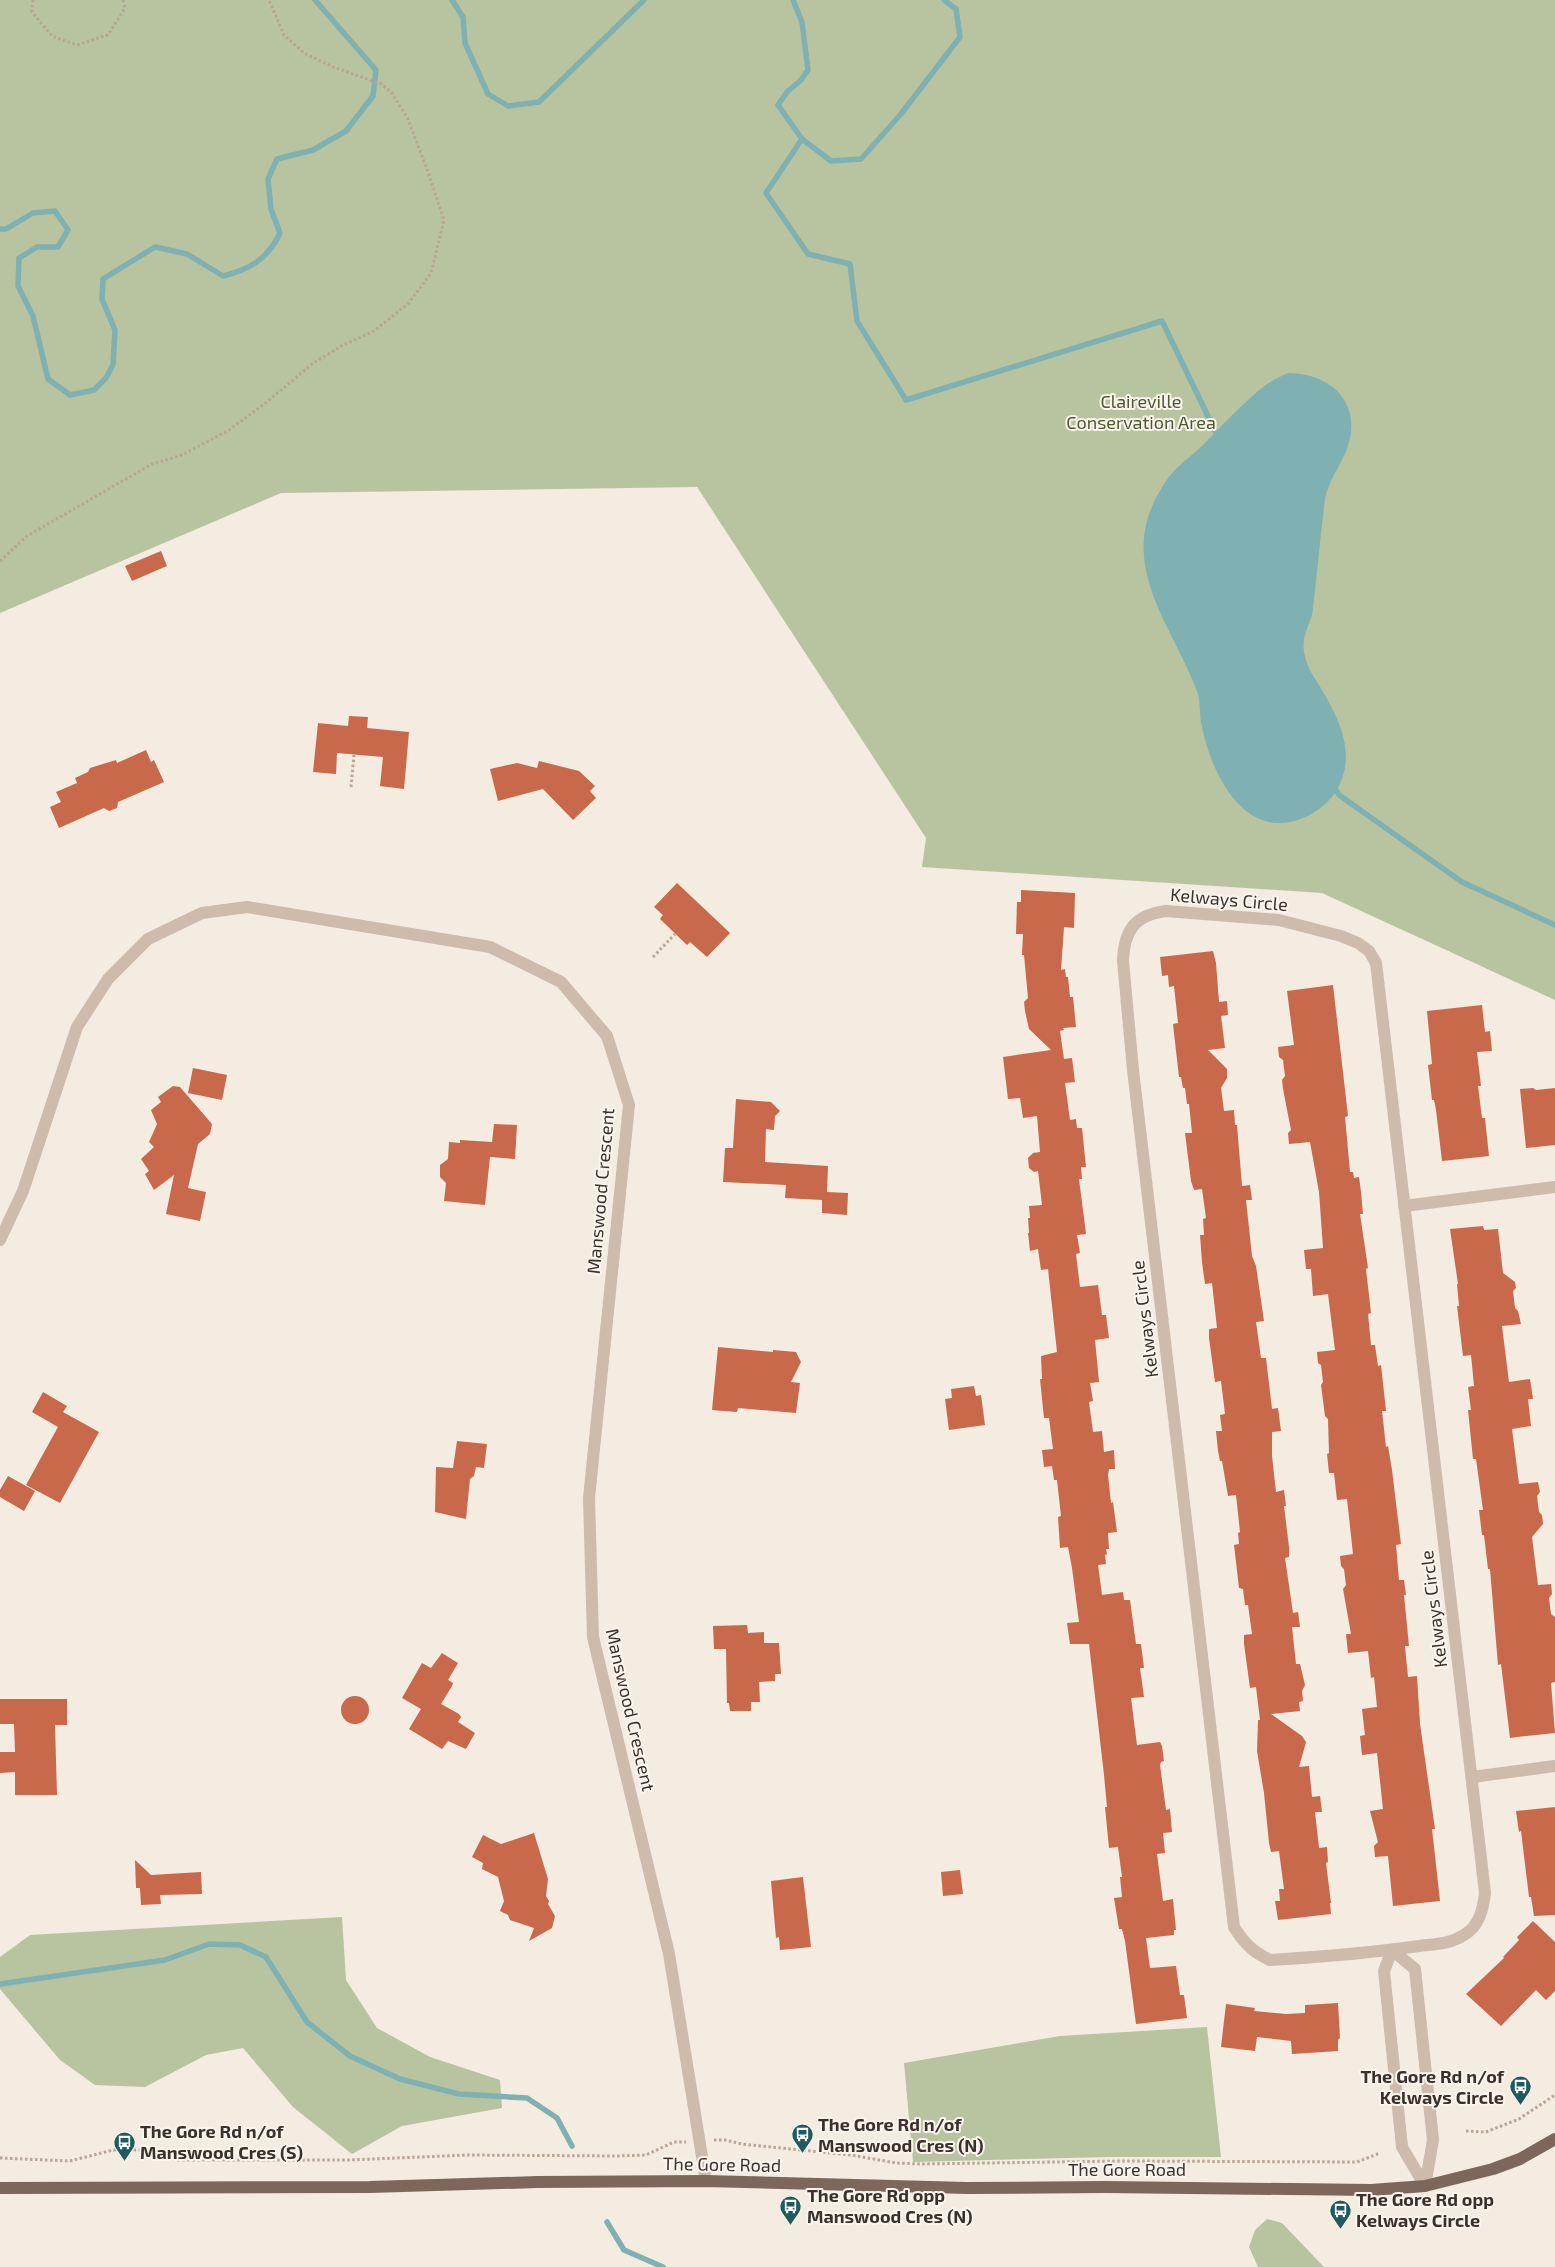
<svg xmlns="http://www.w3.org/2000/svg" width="1555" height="2267" font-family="'Exo 2',sans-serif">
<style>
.green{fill:#b8c4a0}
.water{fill:#7fb0b2}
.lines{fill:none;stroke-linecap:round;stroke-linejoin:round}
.stream{stroke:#7fb0b2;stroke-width:5.5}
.building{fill:#c8694b}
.path{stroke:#b9a596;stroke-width:3;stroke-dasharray:2.5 2.5;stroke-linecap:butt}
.minor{stroke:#cdbbac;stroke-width:12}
.major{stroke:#7d675c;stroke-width:12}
.labels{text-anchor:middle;stroke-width:4;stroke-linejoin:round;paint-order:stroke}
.park-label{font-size:18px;fill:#4a5a2e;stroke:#fbf5ee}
.street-label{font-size:18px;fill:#3b302b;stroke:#fbf5ee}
.poi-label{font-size:18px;font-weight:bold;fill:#3b302b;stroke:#fbf5ee;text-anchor:start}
</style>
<rect width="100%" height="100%" fill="#f4ebe1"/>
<g class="green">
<path d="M0,0H1555V1000L1322,893L922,867L926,838L697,487L281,493L0,613Z"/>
<path d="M342,1917L346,1980L377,2028L430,2057L500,2080L502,2108L402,2126L352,2154L293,2107L243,2048L206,2055L145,2087L95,2085L60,2060L0,1989V1957L30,1935Z"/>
<path d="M1207,2027L1221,2157H1109L913,2162L904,2063L1060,2036Z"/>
<path d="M1267,2219L1282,2223L1324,2267H1258L1249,2247L1255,2230Z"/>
</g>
<path class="water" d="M1288,373C1330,373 1362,402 1348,446C1342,464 1328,481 1325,499C1320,538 1317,577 1312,616C1307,628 1302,639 1304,652C1306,665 1312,674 1319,685C1338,717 1357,751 1338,788C1328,806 1309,818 1290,822C1238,832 1210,767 1202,727C1199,716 1201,702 1197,691C1169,618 1112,560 1166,481C1175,467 1192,456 1204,444C1223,425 1242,404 1263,387C1270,381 1280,377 1288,373Z"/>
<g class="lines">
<g class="stream">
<path d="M452,0L463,17L465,43L488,94L508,106L539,102L644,0"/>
<path d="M793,0L802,22L808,70L801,80L787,92L778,105L802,139L831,161L861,159L901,114L960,37L956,9L944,0"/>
<path d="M802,139L766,193L808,254L850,264L857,321L906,400L1162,321L1219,439"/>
<path d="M0,229H6L33,213L55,211L68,230L58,247H37L19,258L18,286L33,316L48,379L70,395L94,390L106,378L113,365L115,330L102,299L103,279L155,247L187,254L223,276C250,269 268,259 280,233L271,209L268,179L277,159L313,150L346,131L373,96L376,70L315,0"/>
<path d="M1332,784L1339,795L1462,882L1555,925"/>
<path d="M0,1984L165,1960L209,1944L240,1945L266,1957L307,2022L350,2056L400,2079L459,2094L527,2098L557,2118L572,2146"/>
<path d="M607,2222L624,2250L663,2267"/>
</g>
</g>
<g class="building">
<path d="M161,551L167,566L132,581L125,566Z"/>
<path d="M349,716L368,717L367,728L409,732L404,789L380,786L383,757L337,753L336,774L313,772L318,723L348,726Z"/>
<path d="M146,750L151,762L154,760L164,782L118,802L117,808L109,811L104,808L59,828L50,807L61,802L56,792L77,783L75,778L88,772L90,768L116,760L117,763Z"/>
<path d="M539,761L579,771L595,786L590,791L596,798L573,820L543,789L498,801L490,769L517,763L537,768Z"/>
<path d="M677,883L730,933L707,957L690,942L687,945L660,919L663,915L654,907Z"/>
<path d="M1021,890L1075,893L1074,928L1064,927L1061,970L1065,969L1066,977H1068L1070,997H1073L1076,1027L1063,1028L1064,1030L1060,1031L1064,1059L1072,1058L1075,1082L1065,1083L1070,1120L1076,1119L1077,1128H1082L1086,1167H1081L1082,1179H1079L1086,1234L1077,1235L1080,1253L1076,1254L1080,1287L1098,1285L1102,1315H1106L1109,1338L1095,1340L1099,1382L1090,1383L1093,1401L1089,1402L1093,1432L1102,1431L1104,1452L1114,1450L1115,1469H1109L1108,1475L1111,1503L1113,1502L1117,1532L1108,1533L1109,1549H1106L1107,1554L1105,1555L1106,1564L1098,1565L1102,1595L1123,1592L1124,1600H1130L1136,1644H1141L1144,1668H1140L1144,1697L1131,1698L1137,1745L1160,1742L1162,1746L1164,1761L1161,1762L1160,1765L1166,1810L1170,1809L1172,1832L1163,1833L1165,1853L1157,1854L1163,1901L1173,1899L1176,1930H1174V1935L1146,1938L1150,1968L1176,1966L1180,1995H1184L1187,2018L1136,2024L1125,1941L1122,1929H1119L1114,1898L1122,1897L1120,1877H1122L1118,1847L1109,1848L1105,1807H1107L1104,1775L1089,1644H1070L1067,1623L1079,1622L1072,1568L1068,1547L1060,1548L1058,1517L1061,1516L1057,1480H1054L1052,1466L1044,1467L1042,1450L1053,1449L1049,1418H1044L1040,1379H1042L1041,1356L1057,1352L1048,1269L1041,1270L1038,1249L1030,1251L1028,1233H1029L1028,1218H1030L1029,1206L1042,1205L1038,1171L1034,1172L1029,1168L1028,1158L1033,1153L1040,1152L1037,1116L1023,1118L1020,1098L1008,1099L1003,1057L1051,1050L1029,1029L1025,1011L1024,1002L1028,998L1024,955H1022L1023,934H1016L1017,902H1021Z"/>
<path d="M1213,951L1216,963L1219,1002L1227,1001L1228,1015L1221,1016L1225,1048L1208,1050L1227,1069V1078L1221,1088L1224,1111L1234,1110L1235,1125H1237L1242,1186L1250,1185L1252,1200H1246L1252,1256L1256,1266L1264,1321L1256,1322L1261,1358H1266L1272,1409L1278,1408L1281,1431L1272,1432V1456L1276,1492L1284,1490L1286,1506H1284L1289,1547V1557L1285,1558L1293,1613L1298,1612L1300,1627H1292L1296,1664H1300L1305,1685L1302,1691L1303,1701L1299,1702L1300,1711L1271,1714L1302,1736L1306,1742L1299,1767L1309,1766L1312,1797L1320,1796L1322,1812H1315L1319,1848L1327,1847L1328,1862L1326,1863L1331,1903H1330L1331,1914L1278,1920L1275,1901H1280L1279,1889H1284L1279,1851L1271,1852L1269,1843L1264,1793L1257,1751L1258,1720H1260L1256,1687L1250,1688L1244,1644V1635L1252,1634L1248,1605H1245L1243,1589L1239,1588L1234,1545L1239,1544L1238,1533L1240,1532L1236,1495L1228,1496L1222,1461H1220L1218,1451L1216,1431H1222L1220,1415L1225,1414L1221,1381L1215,1382L1209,1338V1329L1217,1328L1212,1283L1205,1284L1202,1262L1200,1235H1204L1203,1219L1206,1218L1202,1189L1194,1190L1191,1181L1185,1133H1192L1189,1104H1187L1185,1088H1183L1181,1077H1179L1174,1033L1173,1024L1178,1023L1174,986L1169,987L1168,975L1162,976L1160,957Z"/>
<path d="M1333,985L1348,1116L1345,1117L1350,1172H1353L1354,1178L1359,1177L1361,1192L1363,1214H1360L1368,1268L1366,1269L1371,1313L1368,1314L1371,1345H1375L1378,1366L1381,1365L1386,1411H1382L1386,1447L1388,1446L1392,1470L1401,1544L1396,1545L1399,1580H1404L1406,1595H1404L1409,1646H1405L1408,1677L1417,1676L1420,1724L1435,1829H1432L1440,1901L1393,1906L1388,1856L1375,1857L1374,1846L1378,1842L1370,1811L1383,1809L1377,1753L1362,1755L1360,1736L1365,1735L1362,1709L1377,1707L1374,1677L1371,1678L1368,1651L1348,1653L1346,1634H1351L1343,1589L1346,1585L1344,1569L1341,1566L1340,1556L1353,1554L1347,1499L1337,1500L1334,1473H1329L1327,1454L1329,1453L1328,1419L1325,1416L1321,1385L1323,1382L1321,1365L1318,1363L1317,1352L1335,1350L1328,1294L1313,1296L1311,1269H1306L1304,1250L1323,1248L1319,1192L1310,1142L1289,1144L1288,1133L1291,1130L1283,1089L1282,1080L1285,1076L1283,1060L1279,1057L1278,1047L1294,1045L1287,991Z"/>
<path d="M1482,1005L1485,1032L1490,1031L1492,1051L1477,1052L1481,1086H1478L1482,1118H1485L1489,1156L1442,1161L1436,1110L1434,1100H1432L1428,1065L1432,1064L1427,1011Z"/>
<path d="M193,1068L227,1075L222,1100L188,1093Z"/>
<path d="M173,1086L180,1087L212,1124L210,1134L198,1144L188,1188L206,1192L200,1221L166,1214L174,1175L154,1190L145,1174L149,1171L141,1159L154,1147L149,1142L157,1124L151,1110L161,1102L158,1097Z"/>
<path d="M1533,1088L1536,1090L1555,1088V1145L1526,1148L1520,1089Z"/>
<path d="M736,1099L771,1102L780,1111L775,1116L774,1130L766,1129L765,1162L828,1166L827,1192L848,1193L847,1215L822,1213V1200L785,1198L786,1185L723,1182L725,1148H733Z"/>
<path d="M494,1124L517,1125L515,1159L490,1157L485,1205L444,1201L446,1183L440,1177V1165L448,1159L449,1142L460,1143V1140L492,1142Z"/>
<path d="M1483,1226L1484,1230L1498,1229L1503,1273L1515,1282L1516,1288L1513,1291L1515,1308L1518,1311L1521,1324L1502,1326L1509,1382L1530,1379L1533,1399H1528L1531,1426L1512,1429L1519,1484L1538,1482L1540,1492L1537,1496L1539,1512L1542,1515L1543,1524L1532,1537L1538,1585L1551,1584L1552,1594L1549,1598L1551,1614L1555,1617V1682L1551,1683L1555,1733L1517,1737L1510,1738L1501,1664L1498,1665L1490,1569H1488L1484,1535H1482L1479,1510H1483L1476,1459H1473L1468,1410H1471L1468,1387L1474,1386L1471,1355L1463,1356L1457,1306H1459L1457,1284H1458L1450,1229Z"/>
<path d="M718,1347L773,1352V1350L796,1352L801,1362L791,1382L800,1383L796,1413L738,1408L737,1412L712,1410Z"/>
<path d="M974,1386L976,1396L981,1395L985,1425L949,1430L945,1399L952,1398L951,1389Z"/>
<path d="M43,1392L67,1406L63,1412L99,1432L60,1503L26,1485L58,1427L32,1412Z"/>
<path d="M457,1441L487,1444L484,1468L476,1467L474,1476L470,1479L466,1519L435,1512L436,1467L453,1468Z"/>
<path d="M8,1476L35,1491L24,1511L0,1497V1490Z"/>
<path d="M747,1625L748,1633L764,1632V1643H779L781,1674H775V1681L759,1682L760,1702H751V1711H730L729,1703H727L726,1649H714L713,1626Z"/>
<path d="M442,1653L458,1663L448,1680L453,1683L452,1686L441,1704L459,1714L461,1717L458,1722L475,1733L466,1749L448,1741L442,1749L409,1729L421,1709L402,1698L422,1663L431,1668Z"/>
<circle cx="355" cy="1710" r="14"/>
<path d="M0,1699H67V1725H55L57,1795H15V1772L0,1773V1752H15L14,1724H0Z"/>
<path d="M1555,1807V1915L1534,1916L1531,1897H1529L1521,1831L1519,1832L1516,1811Z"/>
<path d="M534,1833L548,1879L546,1896L549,1901L548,1904L555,1916L552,1928L529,1941L534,1928L510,1920L508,1915L500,1911L504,1901L498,1877L482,1869L483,1863L472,1857L483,1835L501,1844Z"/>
<path d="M135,1860L151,1875L201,1872L202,1894L160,1895L161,1904L141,1905L140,1888H136Z"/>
<path d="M960,1870L963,1894L943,1896L941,1872Z"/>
<path d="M803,1877L811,1947L780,1950L779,1937L776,1938L771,1881Z"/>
<path d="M1533,1921L1555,1942V1991L1546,2000L1536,1990L1501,2026L1466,1994L1504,1958L1503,1957L1519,1940L1517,1937Z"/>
<path d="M1338,2003L1340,2038L1338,2040V2051L1292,2054L1291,2041L1257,2037L1255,2051L1221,2047L1226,2004L1255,2008L1254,2011L1286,2014L1305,2013V2005Z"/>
</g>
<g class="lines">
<g class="path">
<path d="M33,0L32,12L52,36L77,45L108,35L125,8L123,0"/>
<path d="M0,561L27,536L152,464L182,455L229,430L267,402L312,364L343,345L374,331L409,303L431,273L444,220L427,169L407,117L391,92L381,84L333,67L304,53L284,35L269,0"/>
<path d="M351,787L354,755"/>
<path d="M653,957L675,934"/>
<path d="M1466,2131L1486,2132L1519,2119L1555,2095"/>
<path d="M714,2140H725L742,2144L851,2155L896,2163L921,2164L1122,2161L1357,2162L1380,2153"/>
<path d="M0,2158L70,2161L113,2150H139L176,2160H349L468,2155L617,2156L646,2155L674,2142H686"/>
</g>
<g class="minor">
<path d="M1166,911L1279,920L1341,936L1358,943L1369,951L1376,963L1485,1893C1483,1910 1479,1926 1464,1935C1450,1944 1435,1944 1419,1946C1370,1953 1320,1957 1270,1960C1253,1952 1244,1943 1234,1927L1133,1070L1123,961C1124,930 1135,915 1166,911Z"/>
<path d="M1404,1206L1555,1187"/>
<path d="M0,1240L23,1191L77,1027L108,979L148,939L202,913L247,907L490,947L561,982L607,1036L629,1105L589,1498L593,1637L669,1954L706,2181"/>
<path d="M1472,1777L1555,1766"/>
<path d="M1392,1950L1415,1969L1433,2140L1425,2186L1402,2147L1384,1971Z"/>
</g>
<path class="major" d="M0,2188L370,2187L538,2182L706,2181L967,2188L1105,2187L1371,2190L1425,2186L1493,2169L1520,2159L1555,2139"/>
</g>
<defs>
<symbol id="bus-pin" viewBox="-11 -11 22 30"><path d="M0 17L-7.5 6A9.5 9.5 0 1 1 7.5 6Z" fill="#1f5a5e" stroke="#fbf5ee"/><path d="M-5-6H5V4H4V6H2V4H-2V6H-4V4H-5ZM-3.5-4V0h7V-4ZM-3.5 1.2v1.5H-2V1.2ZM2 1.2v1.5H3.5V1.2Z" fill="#fff"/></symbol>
</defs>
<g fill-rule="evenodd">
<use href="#bus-pin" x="1508" y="2074" width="25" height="34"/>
<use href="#bus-pin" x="790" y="2122" width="25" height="34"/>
<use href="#bus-pin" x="112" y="2130" width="25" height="34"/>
<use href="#bus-pin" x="778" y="2194" width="25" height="34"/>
<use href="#bus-pin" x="1328" y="2198" width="25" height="34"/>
</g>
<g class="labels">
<g class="park-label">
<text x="1141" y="408">Claireville<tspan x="1141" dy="21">Conservation Area</tspan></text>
</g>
<g class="street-label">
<text transform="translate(1229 900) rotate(5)" y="6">Kelways Circle</text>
<text transform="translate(601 1191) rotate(-85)" y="6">Manswood Crescent</text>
<text transform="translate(1145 1319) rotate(-97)" y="6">Kelways Circle</text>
<text transform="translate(1434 1609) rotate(-97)" y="6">Kelways Circle</text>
<text transform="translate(630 1710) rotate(77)" y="6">Manswood Crescent</text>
<text transform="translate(722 2165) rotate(1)" y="6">The Gore Road</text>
<text x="1127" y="2176">The Gore Road</text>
</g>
<g class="poi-label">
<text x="1504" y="2083" text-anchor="end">The Gore Rd n/of<tspan x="1504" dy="21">Kelways Circle</tspan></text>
<text x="818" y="2131">The Gore Rd n/of<tspan x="818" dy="21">Manswood Cres (N)</tspan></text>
<text x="140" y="2138">The Gore Rd n/of<tspan x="140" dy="21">Manswood Cres (S)</tspan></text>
<text x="807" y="2202">The Gore Rd opp<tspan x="807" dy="21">Manswood Cres (N)</tspan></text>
<text x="1356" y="2206">The Gore Rd opp<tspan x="1356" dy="21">Kelways Circle</tspan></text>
</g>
</g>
</svg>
